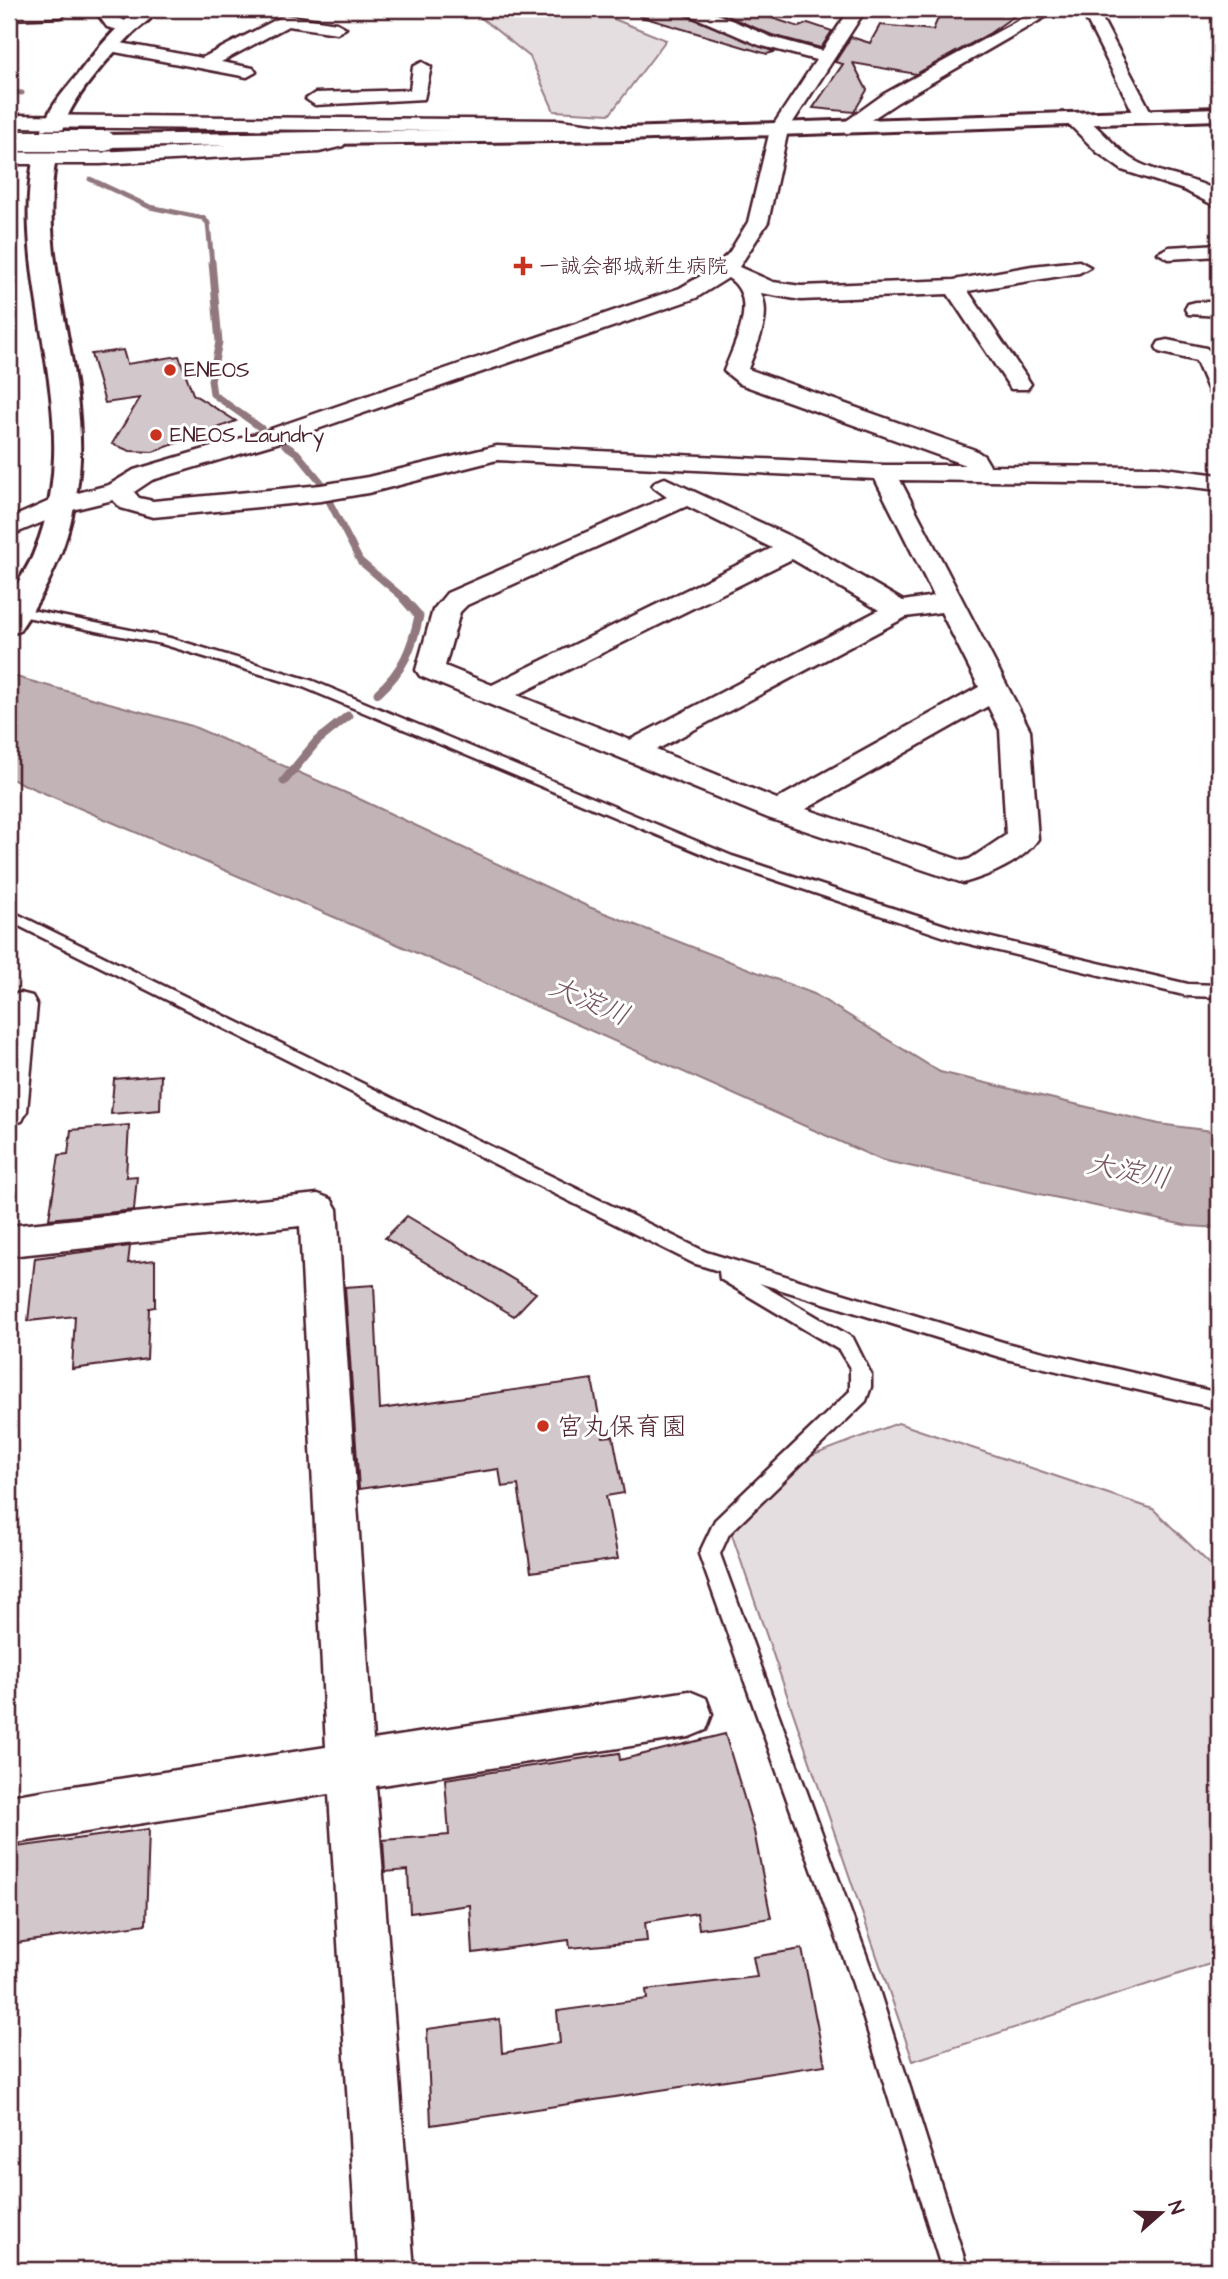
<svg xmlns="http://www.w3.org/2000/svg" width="1228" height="2279" font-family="'Architects Daughter','Klee One',sans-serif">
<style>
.green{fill:#e5dee0;stroke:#987e86;stroke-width:2}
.water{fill:#c1b3b6;stroke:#91787e;stroke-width:2}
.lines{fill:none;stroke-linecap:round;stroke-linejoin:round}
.stream-far2{stroke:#91787e;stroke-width:5}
.stream-far1{stroke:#91787e;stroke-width:7}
.stream{stroke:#91787e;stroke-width:9}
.building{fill:#d2c7cb;stroke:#4a1f2b;stroke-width:2}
.service-casing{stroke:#4a1f2b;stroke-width:5}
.minor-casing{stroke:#4a1f2b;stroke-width:5}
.tertiary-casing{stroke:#4a1f2b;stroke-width:6}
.service{fill:#fff;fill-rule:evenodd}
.minor{fill:#fff;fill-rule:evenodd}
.tertiary{fill:#fff;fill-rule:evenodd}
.tertiary-bridge-casing{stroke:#4a1f2b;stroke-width:23;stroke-linecap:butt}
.tertiary-bridge{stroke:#fff;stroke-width:20}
.poi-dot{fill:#c8321e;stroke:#fff;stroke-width:2.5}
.labels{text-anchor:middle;stroke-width:6;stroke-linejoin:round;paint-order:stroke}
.far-poi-label{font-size:21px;fill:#4a1f2b;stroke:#fff;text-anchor:start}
.poi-label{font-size:26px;fill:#4a1f2b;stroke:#fff;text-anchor:start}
.water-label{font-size:28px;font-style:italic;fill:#74535c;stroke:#fff}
</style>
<rect width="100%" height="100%" fill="#fff"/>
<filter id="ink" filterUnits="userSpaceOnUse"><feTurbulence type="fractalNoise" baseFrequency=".0143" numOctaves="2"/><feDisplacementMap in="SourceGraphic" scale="14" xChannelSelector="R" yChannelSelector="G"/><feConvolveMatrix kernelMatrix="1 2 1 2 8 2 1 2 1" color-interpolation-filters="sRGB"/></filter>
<g filter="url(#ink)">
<g class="green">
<path d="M470,9H599V13L666,40L610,114L554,111L530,57Z"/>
<path d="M898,1423L1153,1509L1219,1573V1961L913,2061L731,1532L808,1457Z"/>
</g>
<path class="water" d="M9,675L192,726L353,796L589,907L814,994L940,1072L1159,1124L1219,1132V1228L1189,1226L881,1160L383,938L9,778Z"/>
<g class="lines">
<g class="stream-far2">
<path d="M9,92L22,93"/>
<path d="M90,179L150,207L203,218L208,223L212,264"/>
</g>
<g class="stream-far1">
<path d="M212,262L219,342L211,380L213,394L261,428"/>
<path d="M285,445L297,453L321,482"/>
<path d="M329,501L360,561L406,600"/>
</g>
<g class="stream">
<path d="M378,693C403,671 412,648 419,616L404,599"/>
<path d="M284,781L317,741L348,716"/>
</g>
</g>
<g class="building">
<path d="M640,9H680L684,15L774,52L767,54L639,16Z"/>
<path d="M711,9H762L763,15L799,27L808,23L832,31L821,48L772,35Z"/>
<path d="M942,9H1024L990,33L916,74L853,63L867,90L854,112L813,108L843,64L835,62L851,37L870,43L880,25L933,30Z"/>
<path d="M123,350L127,364L179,356L193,394L236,421L153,452L130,451L112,444L140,398L105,403L91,354Z"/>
<path d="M161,1075L160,1110L111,1114L114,1079Z"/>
<path d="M129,1125L126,1177L137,1176L134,1210L49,1219L59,1155L68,1154L71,1130Z"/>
<path d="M407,1216L536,1293L514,1316L385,1238Z"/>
<path d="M130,1246L128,1263L155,1260V1307L149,1308L147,1359L72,1369L75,1316L28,1321L35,1258Z"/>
<path d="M374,1285L380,1409L592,1379L603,1437L613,1436L624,1493L606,1496L618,1559L531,1572L518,1485L502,1487L499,1469L359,1489L345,1287Z"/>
<path d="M725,1734L754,1831L771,1918L699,1929L697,1913L645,1922L647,1941L570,1948L569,1940L473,1953L470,1905L410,1913L408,1870L385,1872L383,1840L449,1835L445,1779L619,1753L620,1760Z"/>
<path d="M149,1829L146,1924L9,1944V1848Z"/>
<path d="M802,1949L825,2065L431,2125L427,2029L500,2019L502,2053L560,2043L557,2011L647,1999L646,1990L757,1977L753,1957Z"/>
</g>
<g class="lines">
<defs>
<g id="service">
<path d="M16,607L170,638L313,681L732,856L966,932L1188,984L1219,985V997L1188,996L957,941L722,862L303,687L162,644L11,614V608Z"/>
<path d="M9,910L706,1252L1006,1343L1219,1393V1409L1006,1359L759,1283L853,1338L871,1374V1387L866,1401L729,1534L720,1554L877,1984L968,2270H942L853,1984L699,1554L715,1520L850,1391V1368L839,1350L720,1279L719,1271L693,1263L9,921Z"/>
</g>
<g id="minor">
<path d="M9,9H72L61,17L9,19Z"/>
<path d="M103,9H119L116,16L136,27L127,32L107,27L99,16Z"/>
<path d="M683,9H705L771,37L822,51L850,9H866L788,130L768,222L739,267L773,282L801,286L954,280L1032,266L1079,261L1090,267L1079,273L968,291L1031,384L1027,389H1011L948,294L801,300L761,293C772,318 757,344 748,369L975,450L984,456L990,466L1157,467L1219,475V490L1157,483L900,480L1030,730L1038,839C1023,862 988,876 963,883L768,818L420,676L416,670L433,610L447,593L667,497L652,486L656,481L665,478L802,542L903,601L934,596L875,479L497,460L368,493L321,501L153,517L121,508L113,500L72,510L9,536V519L54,499L109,485L134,470L262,432L680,288L711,270L729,253L748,222L770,130L816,60L759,45L685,13ZM728,278C760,298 734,345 724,371L740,384L965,465H884L497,446L368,477L321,485L153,501L139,498L134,492L152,480L280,442L696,298ZM687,506L772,548L492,685L445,666L460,612L467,605ZM792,559L879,610L630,740L517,695ZM941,612L979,687L777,799L656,750L906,617ZM988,706L1000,730L1006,835L970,859L963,861L806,809Z"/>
<path d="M1039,9H1059L898,102L854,131L847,133L838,127L884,94Z"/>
<path d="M1081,9H1097L1153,116L1151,120H1137L1135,116Z"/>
<path d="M285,15L337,23L346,28L337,33L288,26L221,62L253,68L256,72L247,77L110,51L101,46L110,41L202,58Z"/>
<path d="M422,62L431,67L424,99L315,105L306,99L315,93L410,90L413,67Z"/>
<path d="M1075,113C1092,117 1114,147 1130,158C1157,175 1190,176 1217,191L1219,208L1184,190L1122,170L1097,152L1068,123L1066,119L1068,115Z"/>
<path d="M9,115L560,120L624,128L634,134L624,140L560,132L9,127Z"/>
<path d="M336,136L346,142L343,146L319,152L100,164H9V152H100L319,140Z"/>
<path d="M1219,244V256L1169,259L1158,253L1169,247Z"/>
<path d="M1196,302H1219V316L1188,314L1185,309L1188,304Z"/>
<path d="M1167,340L1206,348L1217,357L1219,398L1211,396L1196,361L1159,352L1156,347L1159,342Z"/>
<path d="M20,993L32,996L37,1005L27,1111L22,1121L9,1124V996Z"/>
<path d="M318,1194L331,1199L337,1209L373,1740L689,1691L706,1698L712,1714L706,1730L689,1737L376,1786L414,2270H358L329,1794L9,1844V1796L326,1747L300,1226L9,1256V1226Z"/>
</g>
<g id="tertiary">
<path d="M139,9H159C152,19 140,26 132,34C111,55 74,95 65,123C26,239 84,343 80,459C77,523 56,578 19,631L9,634C9,625 6,611 9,602C14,585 29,568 35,550C47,521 53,489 54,457C58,349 0,220 47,117C55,101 67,88 78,74C96,51 115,27 139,9Z"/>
<path d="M1219,108V120L624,140L105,147L95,141L105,135L624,128Z"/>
</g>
</defs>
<use href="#service" class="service-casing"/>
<use href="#minor" class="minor-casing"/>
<use href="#tertiary" class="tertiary-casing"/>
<use href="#service" class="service"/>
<use href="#minor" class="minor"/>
<use href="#tertiary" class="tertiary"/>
<defs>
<path id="tertiary-bridge" d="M9,141H105"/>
</defs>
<use href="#tertiary-bridge" class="tertiary-bridge-casing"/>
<use href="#tertiary-bridge" class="tertiary-bridge"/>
</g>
</g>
<g class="poi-dot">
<path d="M519.5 255.5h7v7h7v7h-7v7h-7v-7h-7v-7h7z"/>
<circle cx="170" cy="370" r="7"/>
<circle cx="156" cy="435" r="7"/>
<circle cx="543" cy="1426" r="7"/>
</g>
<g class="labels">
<g class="far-poi-label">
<text x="539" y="273">一誠会都城新生病院</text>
<text x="184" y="377">ENEOS</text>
<text x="170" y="442">ENEOS Laundry</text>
</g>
<g class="poi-label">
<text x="557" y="1435">宮丸保育園</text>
</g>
<g class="water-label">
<text transform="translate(590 1000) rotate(23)" y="10">大淀川</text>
<text transform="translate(1129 1170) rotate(11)" y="10">大淀川</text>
</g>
</g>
<rect width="1228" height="2279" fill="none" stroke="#fff" stroke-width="35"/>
<rect x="18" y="18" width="1193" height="2244" fill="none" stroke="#4a1f2b" stroke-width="2.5" filter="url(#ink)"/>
<g transform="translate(1161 2213) rotate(70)" stroke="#ffffff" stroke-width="5" paint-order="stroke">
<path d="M0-5L12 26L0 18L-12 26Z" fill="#4a1f2b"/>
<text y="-10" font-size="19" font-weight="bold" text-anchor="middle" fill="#4a1f2b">N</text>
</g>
</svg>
